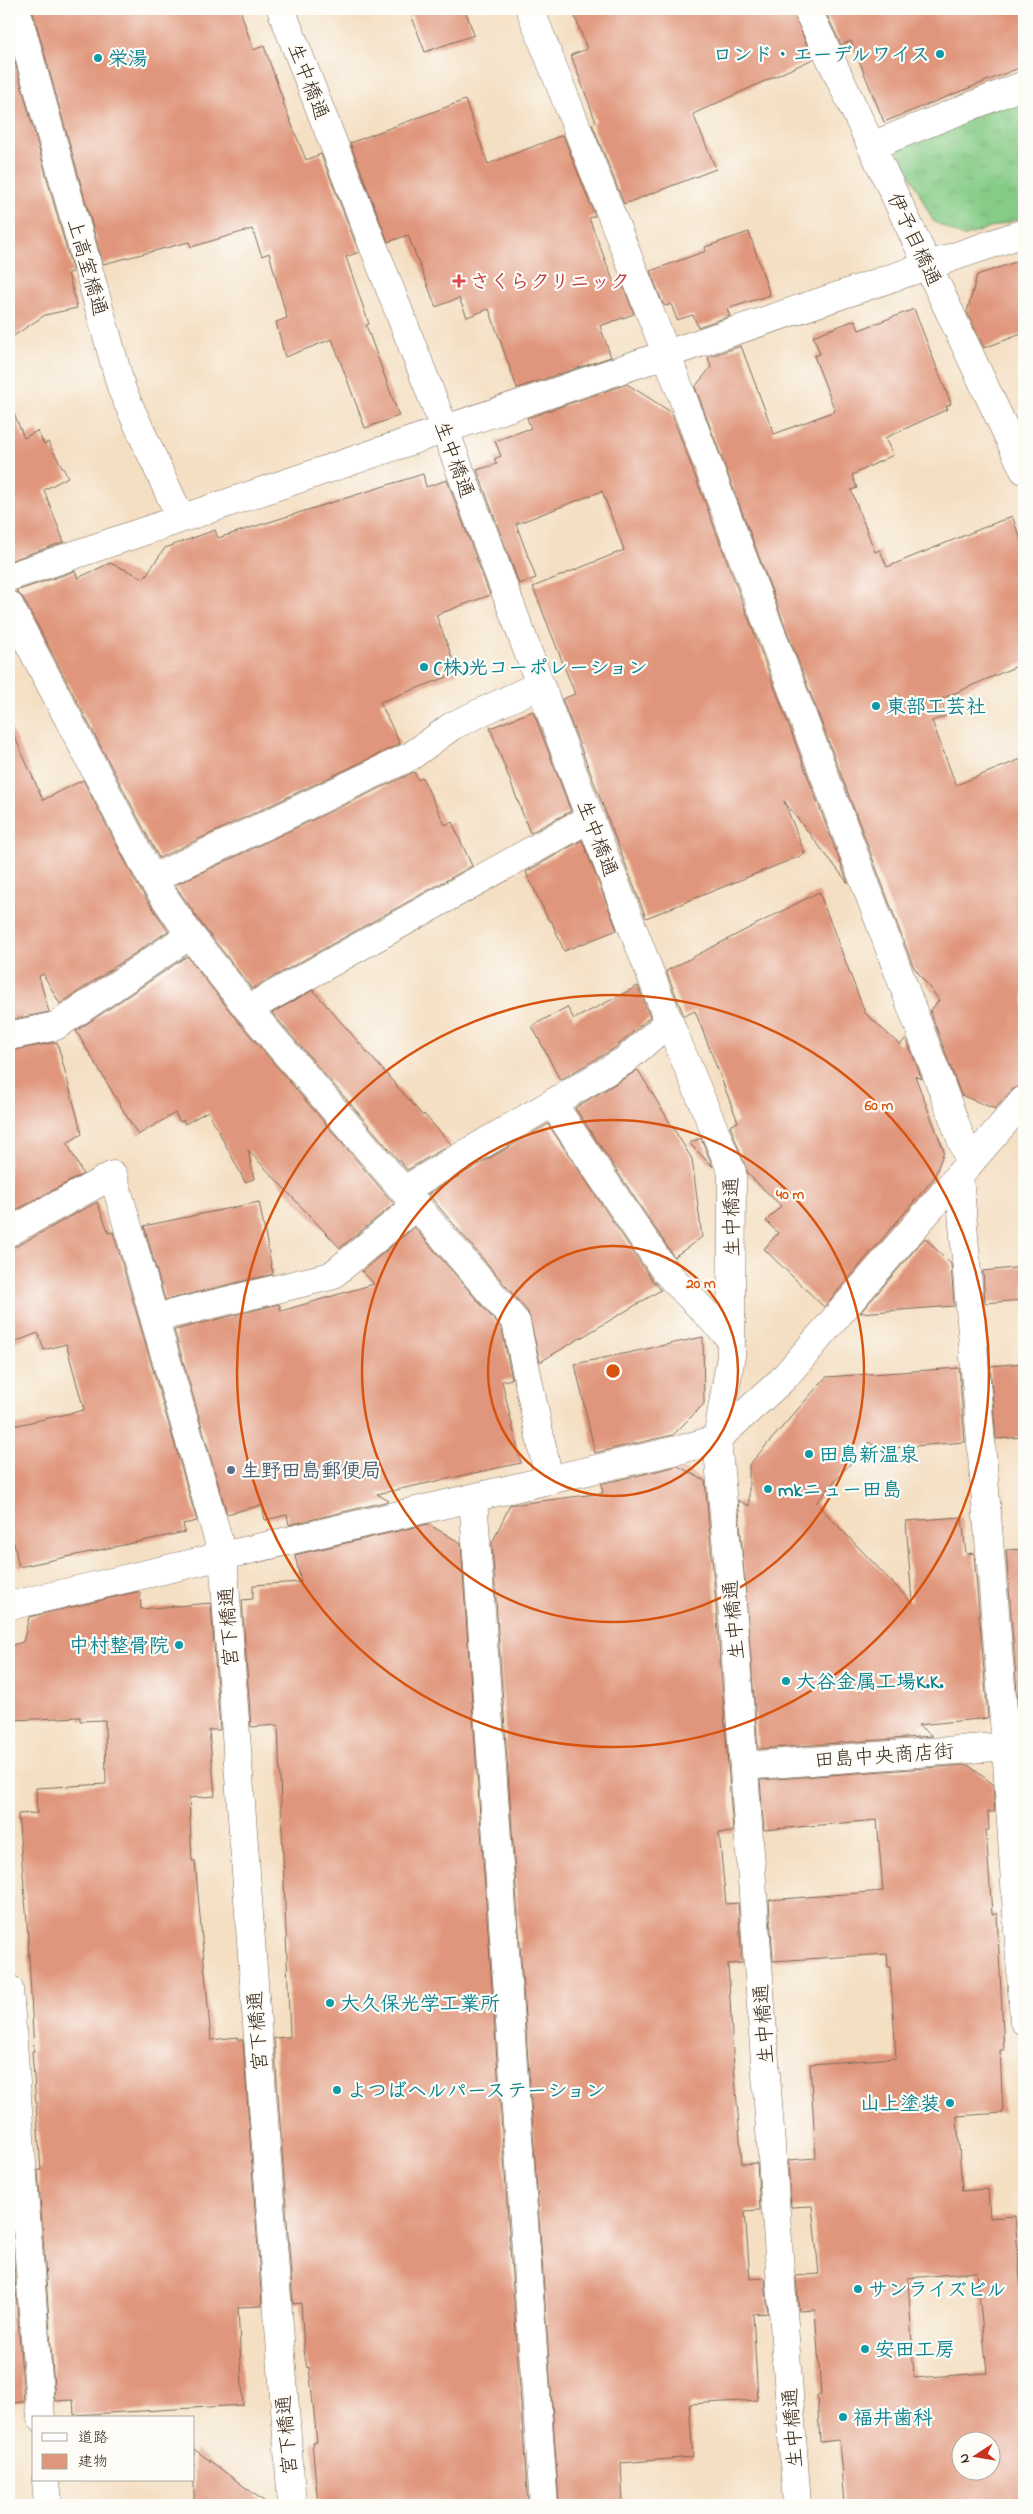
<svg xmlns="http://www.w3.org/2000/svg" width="1033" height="2514" font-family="'Indie Flower','Klee One',sans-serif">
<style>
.grass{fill:url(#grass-tufts);stroke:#607b52}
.building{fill:#e0967b;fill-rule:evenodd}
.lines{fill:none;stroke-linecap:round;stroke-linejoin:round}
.minor-casing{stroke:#7c6958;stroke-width:29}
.minor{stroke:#fff;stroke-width:28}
.ring{fill:none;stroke:#d7540e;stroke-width:2.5}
.culture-dot{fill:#0f9aa8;stroke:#fdfcf7;stroke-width:2}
.health-dot{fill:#e0444e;stroke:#fdfcf7;stroke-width:2}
.service-dot{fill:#5c6f8a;stroke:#fdfcf7;stroke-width:2}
.labels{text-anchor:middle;stroke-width:4.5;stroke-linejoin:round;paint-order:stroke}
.culture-label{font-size:20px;font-weight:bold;fill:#0d838f;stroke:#fdfcf7;text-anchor:start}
.street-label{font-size:20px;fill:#3b2a1e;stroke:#fdfcf7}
.health-label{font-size:20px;font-weight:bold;fill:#be3a42;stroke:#fdfcf7;text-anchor:start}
.service-label{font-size:20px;font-weight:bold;fill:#4e5e75;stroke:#fdfcf7;text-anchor:start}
.centre{fill:#d7540e;stroke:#fdfcf7;stroke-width:2.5}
.ring-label{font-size:15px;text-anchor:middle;font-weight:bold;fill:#d7540e;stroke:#fdfcf7;stroke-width:4.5;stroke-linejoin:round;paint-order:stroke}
</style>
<defs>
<pattern id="grass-tufts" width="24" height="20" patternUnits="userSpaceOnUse" patternTransform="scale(1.25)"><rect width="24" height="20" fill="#86cc87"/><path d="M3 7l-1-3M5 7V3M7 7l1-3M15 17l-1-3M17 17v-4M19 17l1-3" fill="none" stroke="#75af74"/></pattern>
</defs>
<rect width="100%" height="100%" fill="#fdfcf7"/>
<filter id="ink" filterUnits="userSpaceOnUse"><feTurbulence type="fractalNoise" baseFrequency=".02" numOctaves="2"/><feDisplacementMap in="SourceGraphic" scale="10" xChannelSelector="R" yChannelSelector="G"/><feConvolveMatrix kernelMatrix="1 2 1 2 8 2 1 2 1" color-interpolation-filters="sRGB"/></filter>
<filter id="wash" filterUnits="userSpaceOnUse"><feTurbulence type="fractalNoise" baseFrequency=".0096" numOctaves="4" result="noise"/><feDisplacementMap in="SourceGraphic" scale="20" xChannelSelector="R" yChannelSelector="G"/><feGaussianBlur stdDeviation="1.12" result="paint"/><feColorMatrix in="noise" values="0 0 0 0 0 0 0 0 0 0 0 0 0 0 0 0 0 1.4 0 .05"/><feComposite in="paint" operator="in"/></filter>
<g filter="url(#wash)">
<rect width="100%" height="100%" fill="#f4dfc3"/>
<path class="grass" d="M1024,95V217L963,237L933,221L897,148Z"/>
<g id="blocks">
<g class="building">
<path d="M32,9H240L253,50L264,46L283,100H282L306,160L321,154L359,252L346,257L369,324L366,325L399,416L365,428L332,339L285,357L276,322L287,318L269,253L262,256L252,229L191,247L189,242L103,264Z"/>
<path d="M409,9H465L474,35L425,52Z"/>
<path d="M572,9H792L813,59L693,114L716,169L624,204L592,124L596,122L571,55L587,49Z"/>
<path d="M824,9H1024V66L884,122L851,41L841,45Z"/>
<path d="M9,41L73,272L68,273L77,308L45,315L9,339Z"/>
<path d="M465,100L488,164L563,135L595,216L589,218L614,283L621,281L634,314L600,326L611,357L517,388L489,309L467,317L459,298L436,307L408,235L388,242L350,143Z"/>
<path d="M749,232L770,295L727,309L730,316L698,327L693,315L677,320L671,304L666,306L663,304L650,271L706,251L705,247Z"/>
<path d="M1024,259V333L984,348L967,312L977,275Z"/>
<path d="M914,309L951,404L946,407L948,409L885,438L893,455L852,475L857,488L851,490L875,552L880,550L887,567L1012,516L1024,548V663L941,699L946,716L932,721L956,785L1024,758V1085L1013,1089L995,1109L961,1095L930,1011L939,1000L913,966L695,387L711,367L708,357L741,346L774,434L835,411L814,356L820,354L813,336L855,320L859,330Z"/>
<path d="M627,384L671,412L848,883L784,801L805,854L646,918L562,699L575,694L533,587L624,550L602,491L516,524L536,578L519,584L477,470L497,464L494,459L501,456L495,441L531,428L527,418Z"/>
<path d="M11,406L24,438L37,431L44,444L48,442L68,477L44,490L64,542L9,561V407Z"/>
<path d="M423,474L426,487L447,480L490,595L436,615L458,673L380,702L400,744L159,858L23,598L16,591L75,571L78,578L110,563L144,578L165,548L215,530L218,538Z"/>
<path d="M533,711L571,811L530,833L490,728Z"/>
<path d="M9,724L43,800L83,780L138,886L168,931L60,1004L43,974L39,976L49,1012L9,1020Z"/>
<path d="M414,772L418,780L422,777L445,825L452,822L472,866L252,989L203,926L175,885Z"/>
<path d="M582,840L617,930L564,951L551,920L549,921L526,872Z"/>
<path d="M819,892L865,1013L900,1045L906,1038L922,1079L915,1076L944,1151L934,1178L824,1307L764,1249L778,1233L766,1221L781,1206L748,1174L730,1126L738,1122L695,1011L684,1016L666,971Z"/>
<path d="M187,956L236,1019L394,1204L340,1248L248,1150L254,1179L245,1182L208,1111L185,1124L183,1120L180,1122L175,1113L138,1135L76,1031Z"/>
<path d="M638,986L650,1017L615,1048L560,1080L532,1026L567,1007L574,1019Z"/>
<path d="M313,990L423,1116L424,1114L451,1144L407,1170L272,1013Z"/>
<path d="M57,1042L82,1134L67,1143L83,1174L9,1214V1051Z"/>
<path d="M638,1070L692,1159L702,1237L674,1257L575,1108Z"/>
<path d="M548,1124L652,1280L661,1290L540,1362L528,1312L428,1194Z"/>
<path d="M701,1138L713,1167L689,1143Z"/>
<path d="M97,1202L109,1233L113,1232L197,1521L183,1524L185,1532L19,1567L9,1519V1427L84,1410L66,1344L44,1350L38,1333L9,1344V1248L17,1246Z"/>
<path d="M259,1202L273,1274L165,1300L144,1226Z"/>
<path d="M414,1227L502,1329L512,1379L502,1381L521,1463L377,1494L389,1501L289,1525L287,1515L265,1520L262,1505L227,1514L174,1330L279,1304L281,1311L374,1284L362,1271Z"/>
<path d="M925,1238L951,1264L954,1306L860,1313Z"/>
<path d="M1024,1267V1300L985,1303L983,1271Z"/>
<path d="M703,1337L704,1404L673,1435L595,1453L575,1364Z"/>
<path d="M1024,1363V1437L996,1439L990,1366Z"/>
<path d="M959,1368L965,1442L878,1449L869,1442L816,1503L912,1603L906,1521L962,1517L966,1554L974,1553L988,1718L918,1725L932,1736L758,1749L738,1500L749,1506V1465L826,1377Z"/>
<path d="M678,1466L705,1481L716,1604L733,1832L719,1833L726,1904L738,1903L742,1963L728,1964L733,2053L742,2164L757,2163L760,2210L745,2211L750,2279L765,2278L768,2313L753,2314L758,2400L689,2404L693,2457L621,2463L623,2505H559L492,1543L510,1505L603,1493L601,1484Z"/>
<path d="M428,1524L461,1543L528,2505H318L312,2442H317L309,2367L307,2368L304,2351L301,2303L293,2304L274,2038L290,2037L278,1725L251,1727L242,1600L253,1599V1585L301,1582L295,1555Z"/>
<path d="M1024,1549V1715L1019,1716L1006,1550Z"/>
<path d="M136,1592H140L141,1609L211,1603L220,1730H209L215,1796L189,1798L192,1861H195L211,2040L238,2037V2040H243L262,2306L238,2307L243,2405L74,2415L73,2400L55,2401L38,2170H41L32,2051H34L27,1922L18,1814L37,1813L36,1788L106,1784L105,1720L80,1721V1717L13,1720L9,1646L23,1642L29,1617Z"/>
<path d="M968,1765L993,1784L995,1812H988L989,1830H986L992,1914H997L1004,2050H1000L1003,2113L957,2116L962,2191L988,2189L990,2218L1015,2216L1024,2329V2505H844L839,2440L820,2442L817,2395H821L815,2310L799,2311L796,2276L819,2274L812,2206L791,2207L788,2160L816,2158L810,2064L896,2058L890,1967H888L887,1954L773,1961L769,1900L883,1891L877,1820L764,1830L760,1780ZM977,2272L987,2373L914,2378L908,2278ZM960,2442H990V2472H960Z"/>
<path d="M9,2196L24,2402L9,2403Z"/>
<path d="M194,2449L269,2505H194Z"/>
</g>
</g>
</g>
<g filter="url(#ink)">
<use href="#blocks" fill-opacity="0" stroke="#7c6958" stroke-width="1"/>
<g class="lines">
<defs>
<g id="minor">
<path d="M16,9L122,390L180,517"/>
<path d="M281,9L445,430L590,818L669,1022L732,1172L731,1356L717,1439L732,1603L797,2505"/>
<path d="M530,9L666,353L970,1163"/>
<path d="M807,9L1024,470"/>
<path d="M871,146L1024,85"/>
<path d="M9,577L1024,233"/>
<path d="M9,605L152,879L190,935L248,1009L516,1322L549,1480"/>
<path d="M152,879L411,756L452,726L539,685"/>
<path d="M248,1009L590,818"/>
<path d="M9,1036L56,1026L190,935"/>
<path d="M553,1104L665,1271L731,1339"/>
<path d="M959,1175L1006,1746L1024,2021"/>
<path d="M404,1190L624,1061L669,1022"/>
<path d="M9,1232L113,1175L223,1556L292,2505"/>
<path d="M155,1318L331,1276L417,1205"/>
<path d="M473,1498L544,2505"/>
<path d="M9,1606L682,1449L717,1439L782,1380L1024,1100"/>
<path d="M744,1766L1024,1745"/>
<path d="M9,1989L41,2418"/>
<path d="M46,2480L48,2505"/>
</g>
</defs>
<use href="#minor" class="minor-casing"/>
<use href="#minor" class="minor"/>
</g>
</g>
<g class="ring">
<circle cx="613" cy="1371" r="125"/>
<circle cx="613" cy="1371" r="251"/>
<circle cx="613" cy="1371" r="376"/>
</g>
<g class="culture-dot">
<circle cx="940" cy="54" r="5"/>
<circle cx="98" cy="58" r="5"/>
<circle cx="424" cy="667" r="5"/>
<circle cx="876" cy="706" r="5"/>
<circle cx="809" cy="1454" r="5"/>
<circle cx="768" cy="1489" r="5"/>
<circle cx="179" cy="1645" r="5"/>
<circle cx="786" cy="1681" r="5"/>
<circle cx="330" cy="2003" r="5"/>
<circle cx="337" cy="2090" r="5"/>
<circle cx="950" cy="2103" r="5"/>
<circle cx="858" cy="2289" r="5"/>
<circle cx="865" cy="2349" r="5"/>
<circle cx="843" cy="2417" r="5"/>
</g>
<path class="health-dot" d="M456.5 273.5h5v5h5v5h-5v5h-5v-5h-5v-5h5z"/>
<circle class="service-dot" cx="231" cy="1470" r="5"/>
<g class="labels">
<g class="culture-label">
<text x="930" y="61" text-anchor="end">ロンド・エーデルワイス</text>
<text x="108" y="65">栄湯</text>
<text x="434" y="674">(株)光コーポレーション</text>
<text x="886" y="713">東部工芸社</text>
<text x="819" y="1461">田島新温泉</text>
<text x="778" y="1496">mkニュー田島</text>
<text x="169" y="1652" text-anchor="end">中村整骨院</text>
<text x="796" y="1688">大谷金属工場K.K.</text>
<text x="340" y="2010">大久保光学工業所</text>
<text x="347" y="2097">よつばヘルパーステーション</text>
<text x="940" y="2110" text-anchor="end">山上塗装</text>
<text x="868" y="2296">サンライズビル</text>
<text x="875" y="2356">安田工房</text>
<text x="853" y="2424">福井歯科</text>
</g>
<g class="street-label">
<text transform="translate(309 81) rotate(69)" y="7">生中橋通</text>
<text transform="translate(915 239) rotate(65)" y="7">伊予目橋通</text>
<text transform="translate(88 267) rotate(74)" y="7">上高室橋通</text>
<text transform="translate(455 459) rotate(70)" y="7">生中橋通</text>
<text transform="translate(598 838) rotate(69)" y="7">生中橋通</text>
<text transform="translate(731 1217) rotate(-91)" y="7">生中橋通</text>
<text transform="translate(733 1620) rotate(-95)" y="7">生中橋通</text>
<text transform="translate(228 1627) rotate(-94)" y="7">宮下橋通</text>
<text transform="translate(884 1755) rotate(-4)" y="7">田島中央商店街</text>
<text transform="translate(763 2024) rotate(-94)" y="7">生中橋通</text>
<text transform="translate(257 2031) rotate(-94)" y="7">宮下橋通</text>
<text transform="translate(792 2428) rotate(-94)" y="7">生中橋通</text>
<text transform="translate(286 2435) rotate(-95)" y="7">宮下橋通</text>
</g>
<g class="health-label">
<text x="470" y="288">さくらクリニック</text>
</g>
<g class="service-label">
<text x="241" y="1477">生野田島郵便局</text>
</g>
</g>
<circle cx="613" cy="1371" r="8" class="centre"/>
<g class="ring-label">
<text x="879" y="1110">60 m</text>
<text x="790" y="1199">40 m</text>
<text x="701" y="1288">20 m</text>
</g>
<rect width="1033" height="2514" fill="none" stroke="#fdfcf7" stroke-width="30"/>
<rect x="32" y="2416" width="162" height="65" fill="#fdfcf7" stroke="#afa8a0"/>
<rect x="42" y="2433" width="25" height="8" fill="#ffffff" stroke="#afa8a0"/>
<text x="78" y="2442" font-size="15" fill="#3b2a1e">道路</text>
<rect x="42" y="2454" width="25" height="15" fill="#e0967b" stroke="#afa8a0"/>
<text x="78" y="2466" font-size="15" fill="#3b2a1e">建物</text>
<g transform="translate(976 2456) rotate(258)"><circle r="24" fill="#fdfcf7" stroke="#afa8a0"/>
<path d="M0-4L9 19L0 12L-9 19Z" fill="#c8321e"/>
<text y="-8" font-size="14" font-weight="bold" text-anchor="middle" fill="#3b2a1e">N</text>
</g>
</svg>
